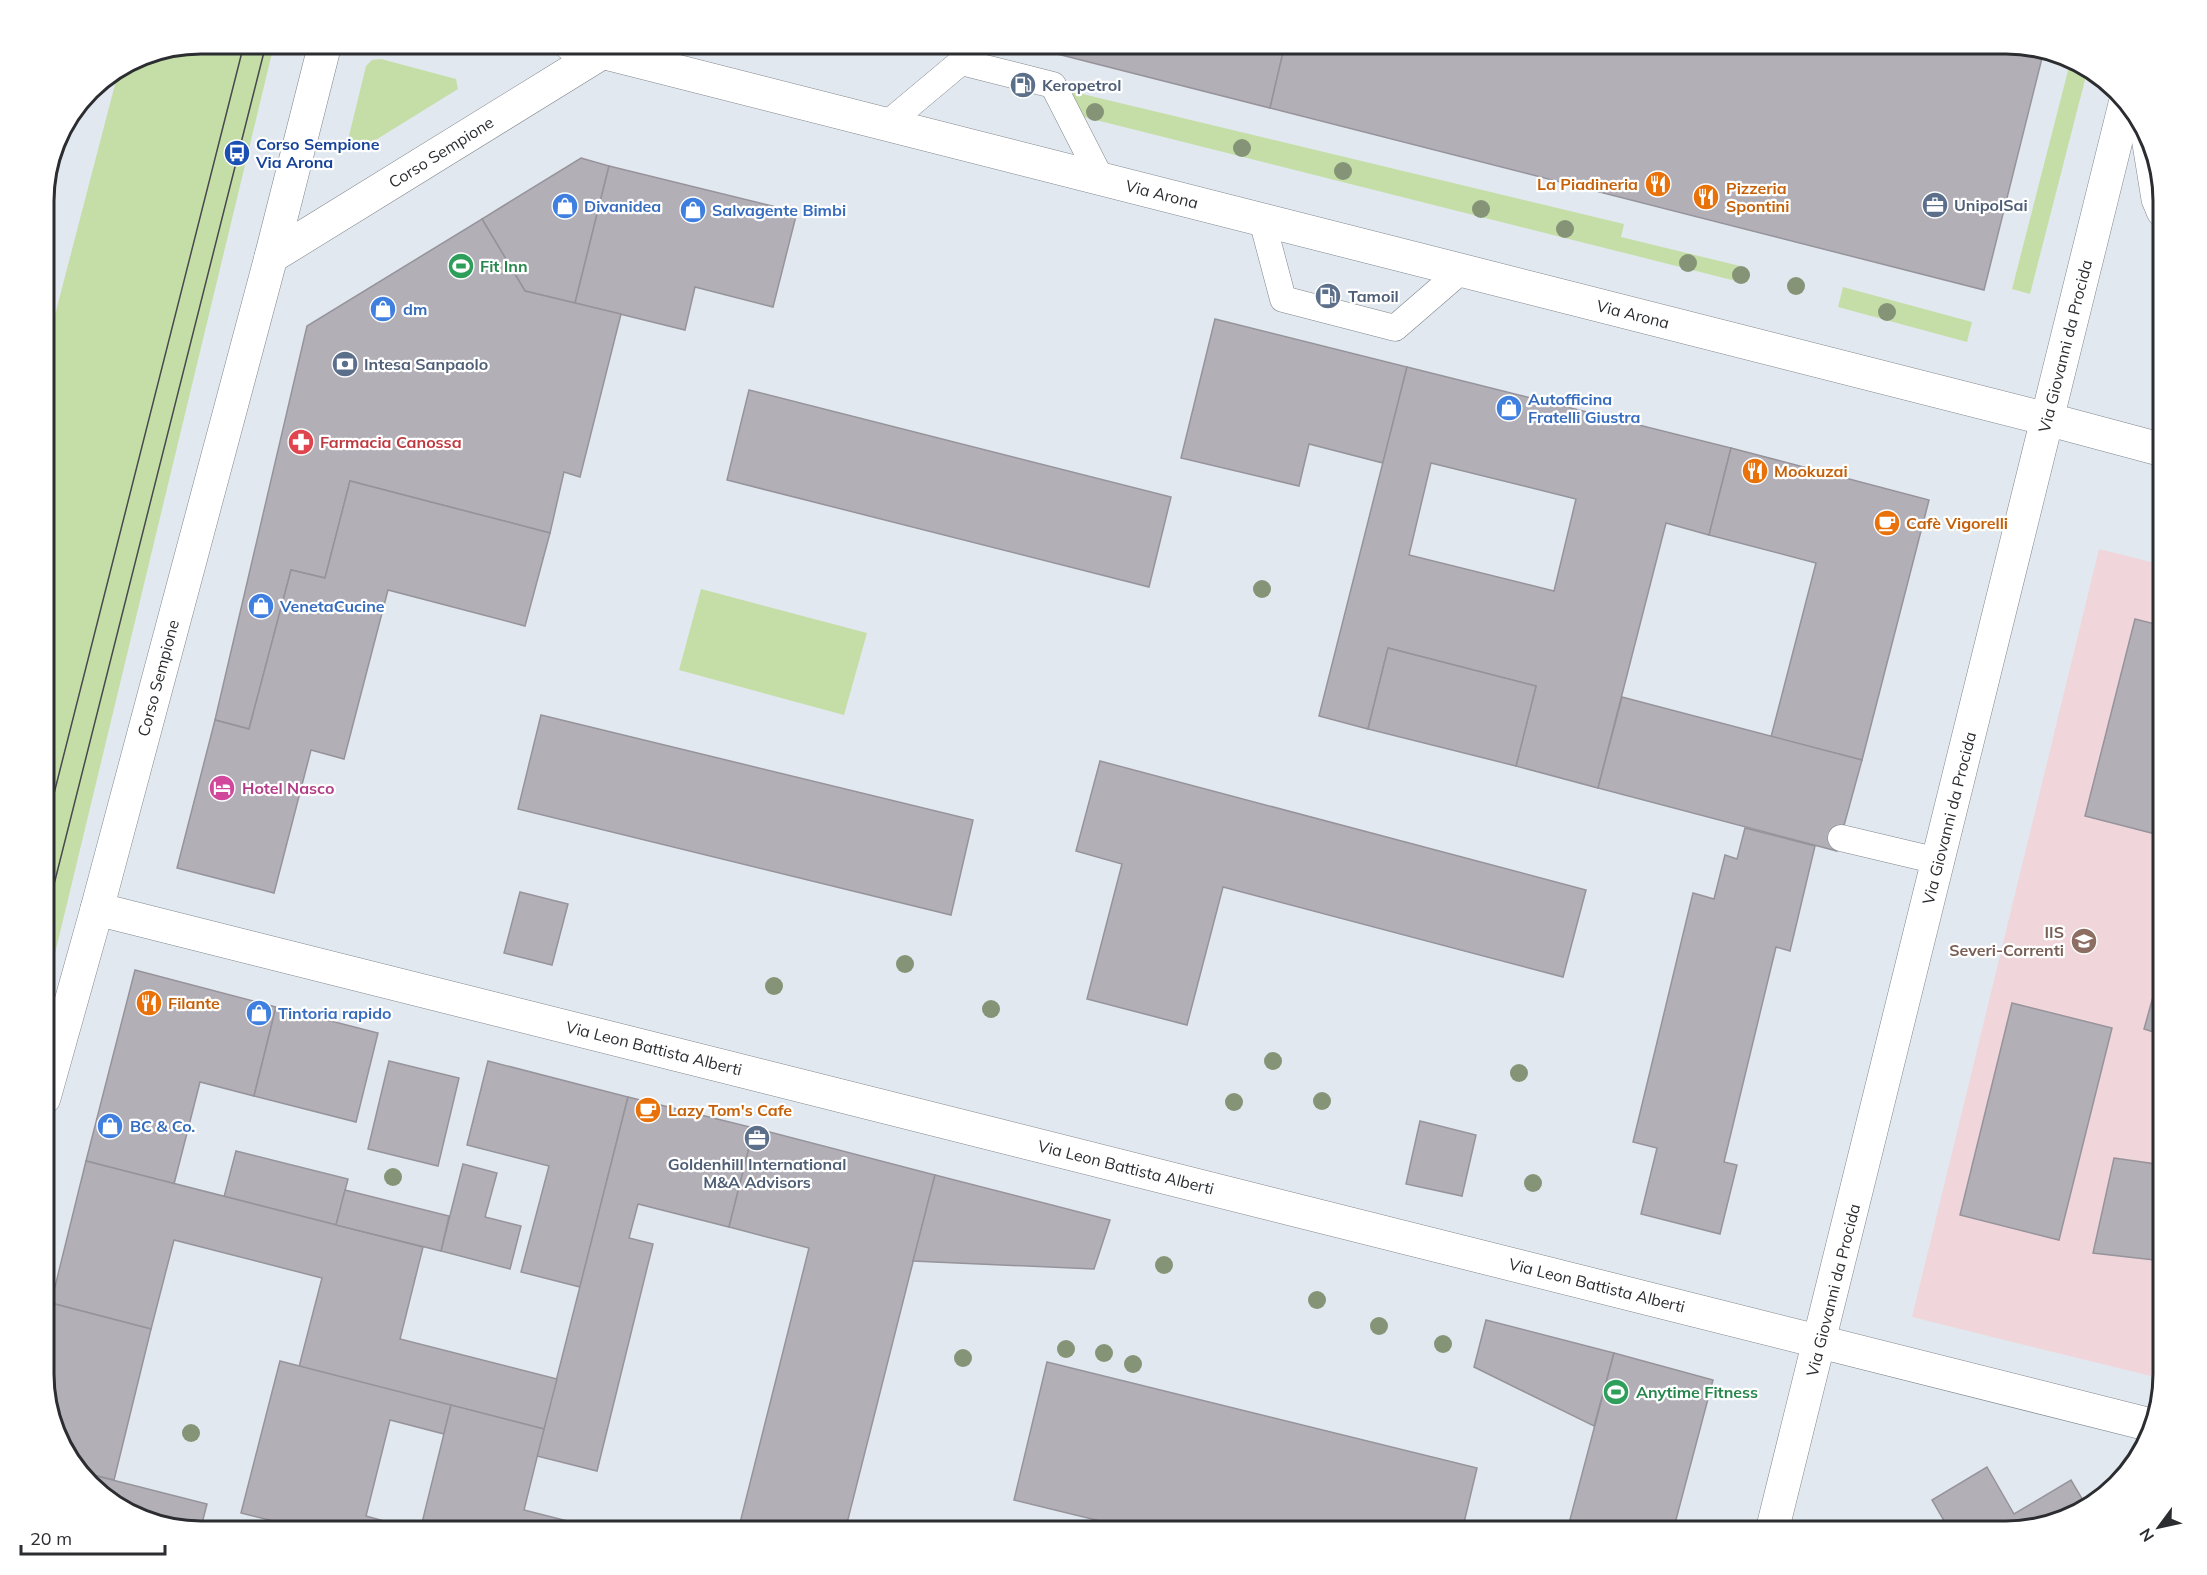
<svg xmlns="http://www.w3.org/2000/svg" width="2207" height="1575" font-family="Mulish,sans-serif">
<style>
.education{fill:#f0d6da}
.green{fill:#c5dea7}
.building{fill:#b2afb7;stroke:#96939b;stroke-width:1.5;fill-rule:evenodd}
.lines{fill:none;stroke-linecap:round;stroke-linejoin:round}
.lane-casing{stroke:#80868d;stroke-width:27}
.street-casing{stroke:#80868d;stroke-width:34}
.lane{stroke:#fff;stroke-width:26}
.street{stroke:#fff;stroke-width:33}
.tram{stroke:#47494d;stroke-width:1.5}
.tree{fill:#859477}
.labels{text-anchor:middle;stroke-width:4.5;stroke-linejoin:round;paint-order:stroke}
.service-label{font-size:16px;font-weight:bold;fill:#4e5e75;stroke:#fff;text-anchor:start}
.transit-label{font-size:16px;font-weight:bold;fill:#164399;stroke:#fff;text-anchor:start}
.street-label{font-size:16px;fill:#2b2d30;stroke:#fff}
.food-label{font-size:16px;font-weight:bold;fill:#c56008;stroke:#fff;text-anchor:start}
.shop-label{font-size:16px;font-weight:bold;fill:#366cbe;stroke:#fff;text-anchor:start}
.leisure-label{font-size:16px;font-weight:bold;fill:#27864d;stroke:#fff;text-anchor:start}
.health-label{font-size:16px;font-weight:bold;fill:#be3a42;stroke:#fff;text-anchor:start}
.hotel-label{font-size:16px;font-weight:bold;fill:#b23c85;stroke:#fff;text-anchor:start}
.education-label{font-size:16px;font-weight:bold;fill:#785e54;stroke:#fff;text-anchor:end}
.rim{fill:none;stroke:#2b2d30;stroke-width:3}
</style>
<rect width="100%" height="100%" fill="#e1e8ef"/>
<path class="education" d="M2099,549L2163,565V1379L1912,1317Z"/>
<g class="green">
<path d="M201,44H239L272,53L44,999V357L119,69L141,55Z"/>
<path d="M381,59L456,79L458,89L361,149L351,147L348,140L366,66L372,60Z"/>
<path d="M2071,59L2088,68L2030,294L2012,289Z"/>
<path d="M1070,91L1624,224L1621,237L1740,266L1736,281L1084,117Z"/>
<path d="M1843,287L1972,322L1967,342L1838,307Z"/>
<path d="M701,589L867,633L844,715L679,670Z"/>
</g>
<g class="building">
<path d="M1018,44H1285L1270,108Z"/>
<path d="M1285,44H2007L2044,50L1984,290L1270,108Z"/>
<path d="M581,158L609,166L575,303L525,291L482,219Z"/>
<path d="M609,166L797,212L773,307L695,287L685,330L575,303Z"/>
<path d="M482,219L525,291L621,314L580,477L564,472L550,533L350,481L325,578L291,570L249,729L215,720L307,326Z"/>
<path d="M1215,319L1407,367L1383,463L1309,444L1299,486L1181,458Z"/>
<path d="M1407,367L1731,448L1709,535L1666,523L1598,788L1516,766L1536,686L1388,648L1368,729L1319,716ZM1431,463L1576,499L1554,591L1409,555Z"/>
<path d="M749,390L1171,497L1149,587L727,480Z"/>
<path d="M1731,448L1929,500L1862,760L1771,737L1816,563L1709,535Z"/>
<path d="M350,481L550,533L525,626L388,590L344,759L311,750L274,893L177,868L215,720L249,729L291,570L325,578Z"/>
<path d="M2135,619L2163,626V836L2085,816Z"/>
<path d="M1388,648L1536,686L1516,766L1368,729Z"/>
<path d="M1622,697L1862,760L1837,851L1598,788Z"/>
<path d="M541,715L973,820L951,915L518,809Z"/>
<path d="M1100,761L1586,890L1563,977L1223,887L1187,1025L1087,999L1122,864L1076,851Z"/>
<path d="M1745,828L1815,846L1790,951L1776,947L1724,1162L1737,1165L1720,1234L1641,1214L1657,1148L1633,1142L1693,893L1714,899L1725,855L1737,859Z"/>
<path d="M520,892L568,904L552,965L504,953Z"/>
<path d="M2163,961V1035L2144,1029Z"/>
<path d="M135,970L276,1007L254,1096L200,1082L174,1184L86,1161Z"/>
<path d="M2012,1003L2112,1028L2059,1240L1960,1215Z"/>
<path d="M276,1007L378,1033L356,1122L254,1096Z"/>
<path d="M389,1061L459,1078L438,1166L368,1149Z"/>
<path d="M488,1061L628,1097L580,1287L521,1272L549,1166L467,1145Z"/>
<path d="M628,1097L754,1128L729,1227L638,1204L629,1238L653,1244L597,1471L537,1456Z"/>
<path d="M1420,1121L1476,1135L1462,1196L1406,1184Z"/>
<path d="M754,1128L935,1175L845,1531H738L809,1248L729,1227Z"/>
<path d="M236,1151L348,1179L336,1225L224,1197Z"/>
<path d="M2114,1158L2163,1165V1261L2093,1253Z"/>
<path d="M86,1161L423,1247L400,1339L557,1379L544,1429L299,1367L322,1278L174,1240L151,1329L51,1303Z"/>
<path d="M463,1164L497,1173L485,1217L521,1226L510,1269L441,1251Z"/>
<path d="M935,1175L1110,1220L1094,1269L913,1261Z"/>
<path d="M345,1190L449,1216L441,1251L336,1225Z"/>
<path d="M51,1303L151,1329L114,1480L81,1472L64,1453L44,1384V1331Z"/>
<path d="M1486,1320L1614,1353L1594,1426L1474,1367Z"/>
<path d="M1614,1353L1713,1380L1673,1531H1567Z"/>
<path d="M280,1361L451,1405L444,1434L390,1420L366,1516L420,1531H314L241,1513Z"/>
<path d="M1047,1362L1477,1468L1462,1531H1141L1014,1500Z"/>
<path d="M451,1405L544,1429L524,1510L607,1531H420Z"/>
<path d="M1987,1467L2014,1514L2071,1480L2087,1507L2076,1515L2006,1532L1950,1531L1932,1500Z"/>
<path d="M81,1472L207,1504L200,1531L150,1523L105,1499Z"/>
</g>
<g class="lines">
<defs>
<g id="lane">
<path d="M887,124L961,62L1053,85L1101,179"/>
<path d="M1262,220L1283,299L1395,328L1462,270"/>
<path d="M1841,838L1938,861"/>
</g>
<g id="street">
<path d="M570,44L2047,419L2163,450"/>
<path d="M2147,131L2158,199L2163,211"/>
<path d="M271,257L603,52"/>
<path d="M97,909L2155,1426"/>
<path d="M44,1098L97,909L271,257L325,44"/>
<path d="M1772,1531L2125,104"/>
</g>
</defs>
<use href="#lane" class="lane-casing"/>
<use href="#street" class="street-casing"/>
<use href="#lane" class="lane"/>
<use href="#street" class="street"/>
<g class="tram">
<path d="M44,833L244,44"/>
<path d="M44,924L266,44"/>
</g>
</g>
<g class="tree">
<circle cx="1095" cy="112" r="9"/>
<circle cx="1242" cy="148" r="9"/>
<circle cx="1343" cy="171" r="9"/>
<circle cx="1481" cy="209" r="9"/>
<circle cx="1565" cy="229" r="9"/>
<circle cx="1688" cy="263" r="9"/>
<circle cx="1741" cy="275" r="9"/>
<circle cx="1796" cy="286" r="9"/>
<circle cx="1887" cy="312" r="9"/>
<circle cx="1262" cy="589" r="9"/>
<circle cx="905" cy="964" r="9"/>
<circle cx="774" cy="986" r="9"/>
<circle cx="991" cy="1009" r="9"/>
<circle cx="1273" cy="1061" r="9"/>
<circle cx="1519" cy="1073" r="9"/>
<circle cx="1322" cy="1101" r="9"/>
<circle cx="1234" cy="1102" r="9"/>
<circle cx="393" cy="1177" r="9"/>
<circle cx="1533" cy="1183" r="9"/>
<circle cx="1164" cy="1265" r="9"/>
<circle cx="1317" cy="1300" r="9"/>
<circle cx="1379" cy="1326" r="9"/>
<circle cx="1443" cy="1344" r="9"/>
<circle cx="1066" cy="1349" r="9"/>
<circle cx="1104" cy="1353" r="9"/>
<circle cx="963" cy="1358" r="9"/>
<circle cx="1133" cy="1364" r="9"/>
<circle cx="191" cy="1433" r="9"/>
</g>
<defs>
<symbol id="fuel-disc" viewBox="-11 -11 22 22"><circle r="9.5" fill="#5c6f8a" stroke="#fff"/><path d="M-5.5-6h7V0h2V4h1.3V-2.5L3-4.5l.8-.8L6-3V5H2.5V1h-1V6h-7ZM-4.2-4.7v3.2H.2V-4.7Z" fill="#fff"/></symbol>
<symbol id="bus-disc" viewBox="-11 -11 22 22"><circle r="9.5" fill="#1a4fb4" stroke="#fff"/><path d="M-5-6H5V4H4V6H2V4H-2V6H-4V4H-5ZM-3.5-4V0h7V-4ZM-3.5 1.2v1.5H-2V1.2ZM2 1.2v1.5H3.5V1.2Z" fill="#fff"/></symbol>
<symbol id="restaurant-disc" viewBox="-11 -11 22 22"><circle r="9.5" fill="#e8710a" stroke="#fff"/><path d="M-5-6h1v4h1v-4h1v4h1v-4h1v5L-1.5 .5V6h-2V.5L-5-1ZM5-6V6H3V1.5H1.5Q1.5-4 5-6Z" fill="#fff"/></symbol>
<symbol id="office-disc" viewBox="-11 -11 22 22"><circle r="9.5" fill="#5c6f8a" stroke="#fff"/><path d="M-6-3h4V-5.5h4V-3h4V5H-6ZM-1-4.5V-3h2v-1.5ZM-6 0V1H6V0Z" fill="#fff"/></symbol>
<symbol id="shop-disc" viewBox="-11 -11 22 22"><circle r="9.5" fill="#3f7fe0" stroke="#fff"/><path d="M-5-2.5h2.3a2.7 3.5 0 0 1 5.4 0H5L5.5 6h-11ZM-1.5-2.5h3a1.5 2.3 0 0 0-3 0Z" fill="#fff"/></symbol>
<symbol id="stadium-disc" viewBox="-11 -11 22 22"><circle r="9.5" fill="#2e9e5b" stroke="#fff"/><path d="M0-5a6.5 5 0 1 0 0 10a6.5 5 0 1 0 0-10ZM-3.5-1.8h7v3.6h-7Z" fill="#fff"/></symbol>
<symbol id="bank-disc" viewBox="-11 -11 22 22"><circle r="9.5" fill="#5c6f8a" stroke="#fff"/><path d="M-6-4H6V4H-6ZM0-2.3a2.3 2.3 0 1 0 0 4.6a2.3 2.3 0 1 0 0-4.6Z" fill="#fff"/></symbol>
<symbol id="pharmacy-disc" viewBox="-11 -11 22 22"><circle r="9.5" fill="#e0444e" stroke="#fff"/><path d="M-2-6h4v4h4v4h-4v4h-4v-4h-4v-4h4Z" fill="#fff"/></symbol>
<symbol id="cafe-disc" viewBox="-11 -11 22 22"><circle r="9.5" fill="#e8710a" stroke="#fff"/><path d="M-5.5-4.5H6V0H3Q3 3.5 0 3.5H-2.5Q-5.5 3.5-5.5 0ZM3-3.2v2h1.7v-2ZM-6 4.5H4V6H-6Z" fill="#fff"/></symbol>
<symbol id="hotel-disc" viewBox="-11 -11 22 22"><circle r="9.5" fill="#d1479c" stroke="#fff"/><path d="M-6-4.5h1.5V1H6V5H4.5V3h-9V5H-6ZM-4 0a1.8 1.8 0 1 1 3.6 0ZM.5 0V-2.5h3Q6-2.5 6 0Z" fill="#fff"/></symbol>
<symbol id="school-disc" viewBox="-11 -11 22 22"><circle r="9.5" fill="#8d6e63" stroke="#fff"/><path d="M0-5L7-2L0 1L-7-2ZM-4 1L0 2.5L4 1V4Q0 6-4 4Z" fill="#fff"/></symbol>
</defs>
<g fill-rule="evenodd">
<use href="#fuel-disc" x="1008" y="70" width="30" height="30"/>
<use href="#bus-disc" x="222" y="138" width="30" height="30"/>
<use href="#restaurant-disc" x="1643" y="169" width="30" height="30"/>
<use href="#restaurant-disc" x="1691" y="182" width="30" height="30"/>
<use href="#office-disc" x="1920" y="190" width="30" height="30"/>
<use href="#shop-disc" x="550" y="191" width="30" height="30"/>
<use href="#shop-disc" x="678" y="195" width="30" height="30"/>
<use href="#stadium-disc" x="446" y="251" width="30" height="30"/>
<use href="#fuel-disc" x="1313" y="281" width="30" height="30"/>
<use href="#shop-disc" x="368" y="294" width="30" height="30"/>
<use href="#bank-disc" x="330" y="349" width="30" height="30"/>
<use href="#shop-disc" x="1494" y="393" width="30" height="30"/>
<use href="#pharmacy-disc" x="286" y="427" width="30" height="30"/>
<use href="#restaurant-disc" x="1740" y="456" width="30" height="30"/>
<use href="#cafe-disc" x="1872" y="508" width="30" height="30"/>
<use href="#shop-disc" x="246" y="591" width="30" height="30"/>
<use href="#hotel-disc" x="207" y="773" width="30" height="30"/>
<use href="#school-disc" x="2069" y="926" width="30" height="30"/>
<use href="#restaurant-disc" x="134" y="988" width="30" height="30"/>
<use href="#shop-disc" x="244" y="998" width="30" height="30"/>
<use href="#cafe-disc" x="633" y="1095" width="30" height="30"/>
<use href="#shop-disc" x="95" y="1111" width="30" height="30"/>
<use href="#office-disc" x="742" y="1123" width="30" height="30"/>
<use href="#stadium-disc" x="1601" y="1377" width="30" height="30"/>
</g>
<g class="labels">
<g class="service-label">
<text x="1042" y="91">Keropetrol</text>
<text x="1954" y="211">UnipolSai</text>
<text x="1348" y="302">Tamoil</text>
<text x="364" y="370">Intesa Sanpaolo</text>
<text x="757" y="1170" text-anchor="middle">Goldenhill International<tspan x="757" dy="18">M&amp;A Advisors</tspan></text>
</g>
<g class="transit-label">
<text x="256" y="150">Corso Sempione<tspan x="256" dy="18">Via Arona</tspan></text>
</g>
<g class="street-label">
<text transform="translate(441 152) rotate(-32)" y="6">Corso Sempione</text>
<text transform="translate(1162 194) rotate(14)" y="6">Via Arona</text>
<text transform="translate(1633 314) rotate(14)" y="6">Via Arona</text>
<text transform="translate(2065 346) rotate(-76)" y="6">Via Giovanni da Procida</text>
<text transform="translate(158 678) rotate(-75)" y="6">Corso Sempione</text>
<text transform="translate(1949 818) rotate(-76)" y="6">Via Giovanni da Procida</text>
<text transform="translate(654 1048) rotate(14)" y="6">Via Leon Battista Alberti</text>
<text transform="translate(1126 1167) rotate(14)" y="6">Via Leon Battista Alberti</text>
<text transform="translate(1597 1285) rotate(14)" y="6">Via Leon Battista Alberti</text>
<text transform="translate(1833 1290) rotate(-76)" y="6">Via Giovanni da Procida</text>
</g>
<g class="food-label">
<text x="1638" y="190" text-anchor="end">La Piadineria</text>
<text x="1726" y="194">Pizzeria<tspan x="1726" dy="18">Spontini</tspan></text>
<text x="1774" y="477">Mookuzai</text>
<text x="1906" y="529">Cafè Vigorelli</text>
<text x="168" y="1009">Filante</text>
<text x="668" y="1116">Lazy Tom's Cafe</text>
</g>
<g class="shop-label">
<text x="584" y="212">Divanidea</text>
<text x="712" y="216">Salvagente Bimbi</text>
<text x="403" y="315">dm</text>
<text x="1528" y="405">Autofficina<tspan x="1528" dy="18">Fratelli Giustra</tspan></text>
<text x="280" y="612">VenetaCucine</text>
<text x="278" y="1019">Tintoria rapido</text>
<text x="130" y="1132">BC &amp; Co.</text>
</g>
<g class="leisure-label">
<text x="480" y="272">Fit Inn</text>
<text x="1636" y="1398">Anytime Fitness</text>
</g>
<g class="health-label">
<text x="320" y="448">Farmacia Canossa</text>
</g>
<g class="hotel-label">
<text x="242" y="794">Hotel Nasco</text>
</g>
<g class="education-label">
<text x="2064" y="938">IIS<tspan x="2064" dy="18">Severi-Correnti</tspan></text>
</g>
</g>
<path d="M0 0H2207V1575H0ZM201 54H2006A147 147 0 0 1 2153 201V1374A147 147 0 0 1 2006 1521H201A147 147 0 0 1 54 1374V201A147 147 0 0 1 201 54Z" fill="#fff" fill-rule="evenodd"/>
<path class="rim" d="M201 54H2006A147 147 0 0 1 2153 201V1374A147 147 0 0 1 2006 1521H201A147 147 0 0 1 54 1374V201A147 147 0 0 1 201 54Z"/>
<g transform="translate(2159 1527) rotate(237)" stroke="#ffffff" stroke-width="4.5" paint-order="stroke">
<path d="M0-4.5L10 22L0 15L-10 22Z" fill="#2b2d30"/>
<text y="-9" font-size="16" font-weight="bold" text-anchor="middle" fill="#2b2d30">N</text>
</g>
<path d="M21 1545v9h144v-9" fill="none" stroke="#2b2d30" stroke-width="3"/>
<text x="30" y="1545" font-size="18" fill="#2b2d30" stroke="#ffffff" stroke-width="4.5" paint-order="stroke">20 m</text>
</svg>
